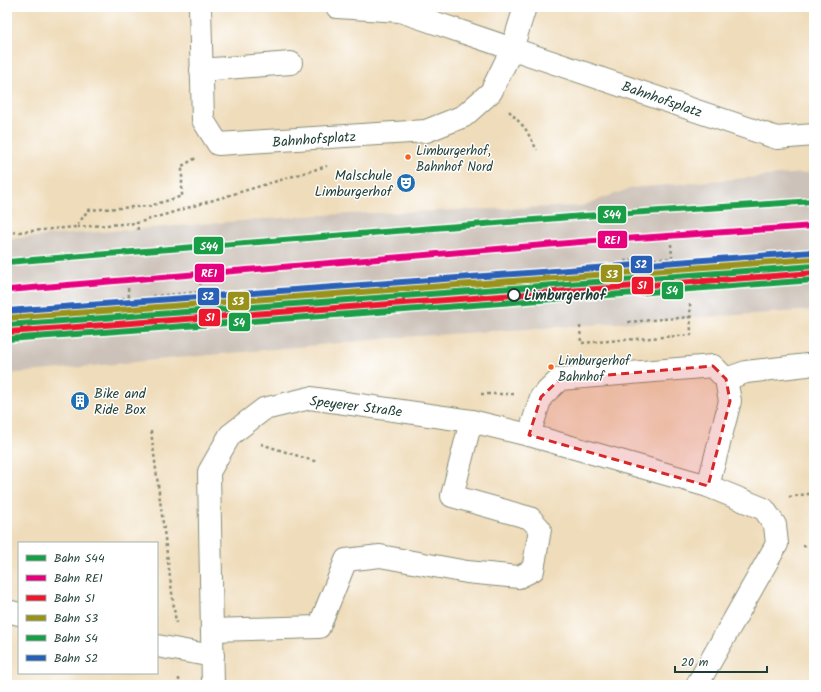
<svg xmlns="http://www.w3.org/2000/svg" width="821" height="692" font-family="Kalam,sans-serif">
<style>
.industrial{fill:#ccc2b9}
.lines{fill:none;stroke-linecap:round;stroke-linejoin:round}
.minor-casing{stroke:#878c77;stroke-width:24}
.path{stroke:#878c77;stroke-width:2.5;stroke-dasharray:3 3;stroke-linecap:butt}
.minor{stroke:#fff;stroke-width:22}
.rail-1-casing{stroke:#fff;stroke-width:9}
.rail-2-casing{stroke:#fff;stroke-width:9}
.rail-3-casing{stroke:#fff;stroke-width:9}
.rail-4-casing{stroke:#fff;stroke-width:9}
.rail-5-casing{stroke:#fff;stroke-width:9}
.rail-6-casing{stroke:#fff;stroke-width:9}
.rail-1{stroke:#1a9d47;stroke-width:6}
.rail-2{stroke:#e5007d;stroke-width:6}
.rail-3{stroke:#ec192e;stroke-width:6}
.rail-4{stroke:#99921a;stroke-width:6}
.rail-5{stroke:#1a9d47;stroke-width:6}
.rail-6{stroke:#2960b5;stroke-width:6}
.marked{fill:#d62828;fill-opacity:0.2;stroke:#d62828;stroke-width:3;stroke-dasharray:8 5;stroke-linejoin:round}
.bus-dot{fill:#f26522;stroke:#fff;stroke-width:1.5}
.stop-dot{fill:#fff;stroke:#1f3d34;stroke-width:2}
.labels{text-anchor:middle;stroke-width:3;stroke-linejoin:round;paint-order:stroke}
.bus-label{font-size:13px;fill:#1f3d34;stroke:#fff;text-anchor:start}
.street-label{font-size:14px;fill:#1f3d34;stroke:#fff}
.poi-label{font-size:14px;fill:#1f3d34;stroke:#fff;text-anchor:end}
.stop-label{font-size:14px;font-weight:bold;fill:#1f3d34;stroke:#fff;text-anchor:start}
.line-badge{stroke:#fff;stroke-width:1.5}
.badge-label{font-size:11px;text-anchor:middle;font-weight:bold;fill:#fff}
</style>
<rect width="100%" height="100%" fill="#fff"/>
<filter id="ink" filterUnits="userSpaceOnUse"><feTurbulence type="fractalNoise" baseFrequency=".025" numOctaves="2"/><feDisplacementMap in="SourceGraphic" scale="8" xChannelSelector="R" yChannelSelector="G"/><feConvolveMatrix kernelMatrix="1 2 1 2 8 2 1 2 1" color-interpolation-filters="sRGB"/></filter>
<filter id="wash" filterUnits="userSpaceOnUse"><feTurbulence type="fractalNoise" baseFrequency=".012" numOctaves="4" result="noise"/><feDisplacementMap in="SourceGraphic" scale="16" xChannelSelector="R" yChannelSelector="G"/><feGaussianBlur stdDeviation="0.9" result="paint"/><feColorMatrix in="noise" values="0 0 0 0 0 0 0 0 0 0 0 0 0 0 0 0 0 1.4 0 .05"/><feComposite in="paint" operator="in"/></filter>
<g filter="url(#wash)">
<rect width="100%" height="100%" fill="#efdcba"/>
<path class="industrial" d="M814,172V310L404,337L7,374V239L319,215L581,206L632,188Z"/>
</g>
<g filter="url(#ink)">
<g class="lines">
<defs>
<g id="minor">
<path d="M200,7L203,120L218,144L426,131L464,116L491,92L512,49L525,7"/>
<path d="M337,7L400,11L777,138L814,135"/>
<path d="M201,70L291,63"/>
<path d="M726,379L746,372L807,365"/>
<path d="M529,435L541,397L560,379L713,366L726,379L730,401L708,486"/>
<path d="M7,611L19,614"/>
<path d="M212,630L319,627L346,560L380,556L467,572L519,577L533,570L540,529L530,518L452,496L471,421"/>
<path d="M157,646L213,656"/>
<path d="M213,685L209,472L230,435L264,409L310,398L471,421L529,435L708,486L764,509L775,525L777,544L697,685"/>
</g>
</defs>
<use href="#minor" class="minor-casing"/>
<g class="path">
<path d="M509,111L525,128L537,150"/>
<path d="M77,227L137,223"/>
<path d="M138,230L137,223L327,166"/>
<path d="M7,233L76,227L88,210L150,206L182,196V166L196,158"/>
<path d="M671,244L673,269"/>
<path d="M624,261L672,258"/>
<path d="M200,282L202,303"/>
<path d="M128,288L129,297"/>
<path d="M153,296L201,292"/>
<path d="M122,299L129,297L130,307"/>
<path d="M628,322L690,317"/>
<path d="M580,326L581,343L691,335L690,304"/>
<path d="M481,394H514"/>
<path d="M151,431L176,623"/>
<path d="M261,444L317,462"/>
<path d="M789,497L814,493"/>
<path d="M803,546L814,547"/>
<path d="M179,678V685"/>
</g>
<use href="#minor" class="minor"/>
<defs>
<g id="rail-1">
<path d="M7,262L583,216L814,201"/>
<path d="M7,325L814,266"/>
</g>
<path id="rail-2" d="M8,290L580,242L814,226"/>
<path id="rail-3" d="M8,332L814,273"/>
<path id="rail-4" d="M7,318L813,259"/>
<path id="rail-5" d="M8,339L814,280"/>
<path id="rail-6" d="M7,311L813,252"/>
</defs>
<use href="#rail-1" class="rail-1-casing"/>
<use href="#rail-2" class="rail-2-casing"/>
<use href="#rail-3" class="rail-3-casing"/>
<use href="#rail-4" class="rail-4-casing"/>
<use href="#rail-5" class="rail-5-casing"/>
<use href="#rail-6" class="rail-6-casing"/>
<use href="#rail-1" class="rail-1"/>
<use href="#rail-2" class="rail-2"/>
<use href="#rail-3" class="rail-3"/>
<use href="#rail-4" class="rail-4"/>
<use href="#rail-5" class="rail-5"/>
<use href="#rail-6" class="rail-6"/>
</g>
</g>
<path class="marked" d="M713,366L726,379L730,401L708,486L529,435L541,397L560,379Z"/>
<defs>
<symbol id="theatre-disc" viewBox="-11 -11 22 22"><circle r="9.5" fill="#1f6fb2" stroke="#fff"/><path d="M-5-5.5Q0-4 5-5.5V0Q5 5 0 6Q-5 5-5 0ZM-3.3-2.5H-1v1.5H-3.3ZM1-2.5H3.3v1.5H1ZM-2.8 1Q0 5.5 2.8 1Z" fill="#fff"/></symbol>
<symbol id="building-disc" viewBox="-11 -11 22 22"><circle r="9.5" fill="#1f6fb2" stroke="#fff"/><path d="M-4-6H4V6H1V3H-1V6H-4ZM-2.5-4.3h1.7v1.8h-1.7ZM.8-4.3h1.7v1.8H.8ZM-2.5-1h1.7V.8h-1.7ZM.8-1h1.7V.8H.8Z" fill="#fff"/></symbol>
</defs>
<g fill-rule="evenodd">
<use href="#theatre-disc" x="395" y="172" width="22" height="22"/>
<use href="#building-disc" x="69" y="390" width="22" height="22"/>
</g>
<g class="bus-dot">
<circle cx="408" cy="157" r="3.5"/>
<circle cx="551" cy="367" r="3.5"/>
</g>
<circle class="stop-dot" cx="514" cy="295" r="6"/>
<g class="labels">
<g class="bus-label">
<text x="416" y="155">Limburgerhof,<tspan x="416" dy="16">Bahnhof Nord</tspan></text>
<text x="558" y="365">Limburgerhof<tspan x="558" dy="16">Bahnhof</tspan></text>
</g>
<g class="street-label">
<text transform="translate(662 99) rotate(19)" y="5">Bahnhofsplatz</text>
<text transform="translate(314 139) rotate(-4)" y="5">Bahnhofsplatz</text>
<text transform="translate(356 406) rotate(7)" y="5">Speyerer Straße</text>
</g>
<g class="poi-label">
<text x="392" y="180">Malschule<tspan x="392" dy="16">Limburgerhof</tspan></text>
<text x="94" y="398" text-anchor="start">Bike and<tspan x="94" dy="16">Ride Box</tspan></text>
</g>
<g class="stop-label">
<text x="524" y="300">Limburgerhof</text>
</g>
</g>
<g class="line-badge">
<rect x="597" y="205" width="30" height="19" rx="4" fill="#1a9d47"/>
<rect x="597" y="230" width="31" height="19" rx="4" fill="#e5007d"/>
<rect x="193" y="236" width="31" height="19" rx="4" fill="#1a9d47"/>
<rect x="630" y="255" width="23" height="19" rx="4" fill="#2960b5"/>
<rect x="194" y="263" width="31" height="20" rx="4" fill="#e5007d"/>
<rect x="600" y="264" width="23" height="19" rx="4" fill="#99921a"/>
<rect x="631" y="276" width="23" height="19" rx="4" fill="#ec192e"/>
<rect x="661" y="281" width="23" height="19" rx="4" fill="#1a9d47"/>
<rect x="197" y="287" width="23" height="19" rx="4" fill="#2960b5"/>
<rect x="227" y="291" width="23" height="20" rx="4" fill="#99921a"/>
<rect x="198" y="308" width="23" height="19" rx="4" fill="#ec192e"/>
<rect x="228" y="312" width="23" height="20" rx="4" fill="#1a9d47"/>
</g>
<g class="badge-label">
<text x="612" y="218">S44</text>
<text x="612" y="244">RE1</text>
<text x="209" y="250">S44</text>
<text x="641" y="268">S2</text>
<text x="209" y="277">RE1</text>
<text x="612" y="278">S3</text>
<text x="642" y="289">S1</text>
<text x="672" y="294">S4</text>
<text x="208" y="300">S2</text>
<text x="238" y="305">S3</text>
<text x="210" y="321">S1</text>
<text x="239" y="326">S4</text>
</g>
<rect width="821" height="692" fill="none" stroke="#fff" stroke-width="24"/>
<rect x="18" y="542" width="140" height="132" fill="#ffffff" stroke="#a5b1ae"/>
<rect x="26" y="555" width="20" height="6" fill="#1a9d47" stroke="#a5b1ae"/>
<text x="54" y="562" font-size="12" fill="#1f3d34">Bahn S44</text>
<rect x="26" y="575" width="20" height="6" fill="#e5007d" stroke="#a5b1ae"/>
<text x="54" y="582" font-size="12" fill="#1f3d34">Bahn RE1</text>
<rect x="26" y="595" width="20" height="6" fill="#ec192e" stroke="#a5b1ae"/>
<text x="54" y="602" font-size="12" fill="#1f3d34">Bahn S1</text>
<rect x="26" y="615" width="20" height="6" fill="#99921a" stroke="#a5b1ae"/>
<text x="54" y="622" font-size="12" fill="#1f3d34">Bahn S3</text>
<rect x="26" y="635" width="20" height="6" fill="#1a9d47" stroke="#a5b1ae"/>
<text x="54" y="642" font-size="12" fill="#1f3d34">Bahn S4</text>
<rect x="26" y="655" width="20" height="6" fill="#2960b5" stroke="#a5b1ae"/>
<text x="54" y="662" font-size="12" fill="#1f3d34">Bahn S2</text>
<path d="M675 666v6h92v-6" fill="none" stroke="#1f3d34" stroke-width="2"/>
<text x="681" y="666" font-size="12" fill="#1f3d34" stroke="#ffffff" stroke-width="3" paint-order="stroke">20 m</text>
</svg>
